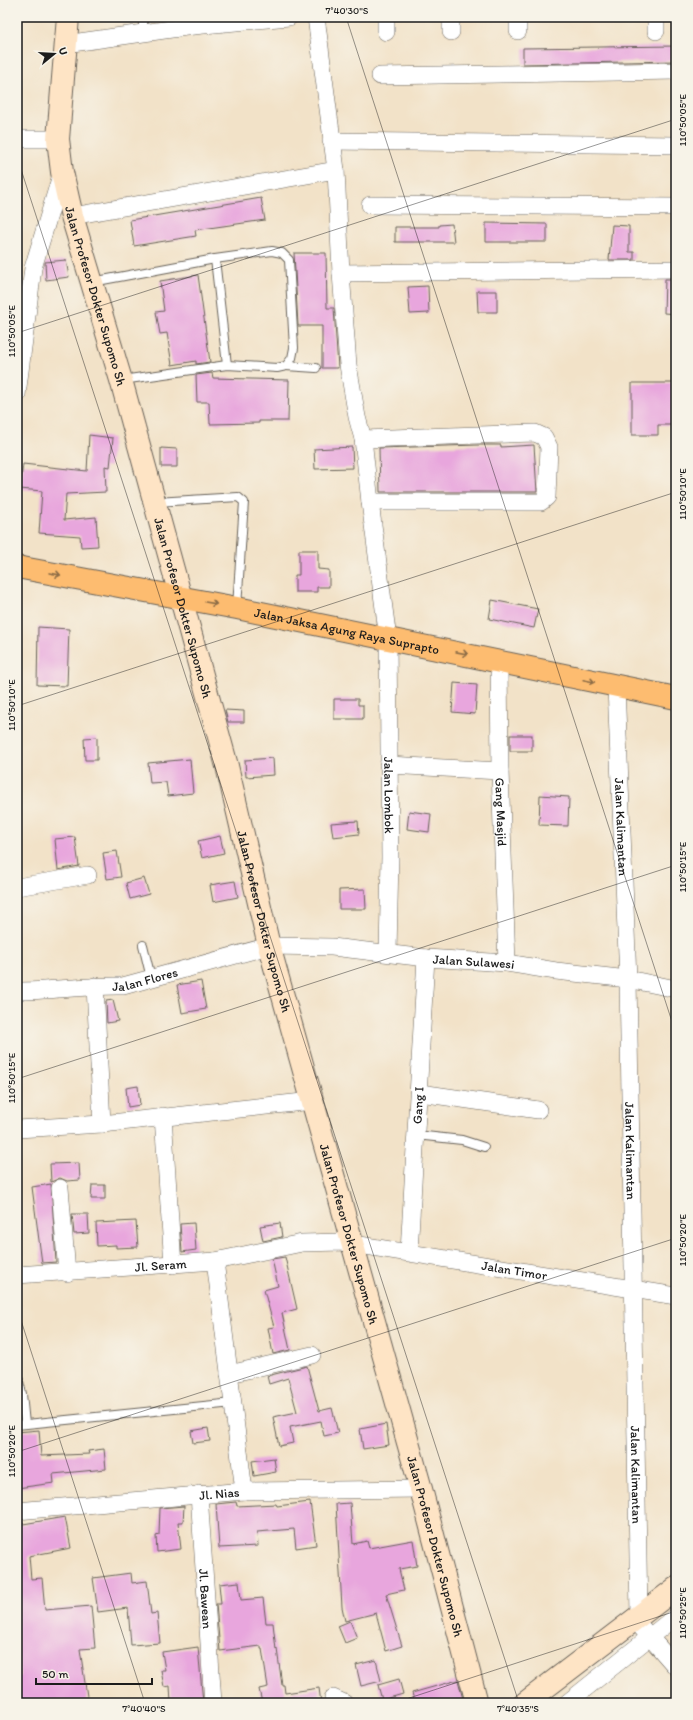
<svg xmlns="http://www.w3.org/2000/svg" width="693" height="1720" font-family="Itim,sans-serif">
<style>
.building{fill:#e8a6dd}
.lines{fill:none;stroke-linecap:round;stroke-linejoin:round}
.lane-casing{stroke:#676158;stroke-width:10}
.street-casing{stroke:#676158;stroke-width:18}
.secondary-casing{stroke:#676158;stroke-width:24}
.primary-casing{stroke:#676158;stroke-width:24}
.lane{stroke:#fff;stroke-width:8}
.street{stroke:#fff;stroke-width:17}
.secondary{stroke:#fee4c5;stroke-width:22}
.primary{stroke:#fdbc6f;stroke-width:22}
.oneway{stroke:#8c6c46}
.ticks{fill:none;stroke:#1c1c1c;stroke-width:1;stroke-opacity:0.45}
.labels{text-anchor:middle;stroke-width:3;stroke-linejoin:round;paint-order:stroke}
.street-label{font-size:13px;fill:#1c1c1c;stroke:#f7f3e8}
.neatline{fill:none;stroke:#1c1c1c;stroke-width:1.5}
.ticks-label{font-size:10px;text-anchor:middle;fill:#1c1c1c}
</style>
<rect width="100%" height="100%" fill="#f7f3e8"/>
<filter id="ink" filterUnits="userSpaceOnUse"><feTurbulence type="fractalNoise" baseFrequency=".025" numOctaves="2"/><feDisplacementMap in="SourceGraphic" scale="8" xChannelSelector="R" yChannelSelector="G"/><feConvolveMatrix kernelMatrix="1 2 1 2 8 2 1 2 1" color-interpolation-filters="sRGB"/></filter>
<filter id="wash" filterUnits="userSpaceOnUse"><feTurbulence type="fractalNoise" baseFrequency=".012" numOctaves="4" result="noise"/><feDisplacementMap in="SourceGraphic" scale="16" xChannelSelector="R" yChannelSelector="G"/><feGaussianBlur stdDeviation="0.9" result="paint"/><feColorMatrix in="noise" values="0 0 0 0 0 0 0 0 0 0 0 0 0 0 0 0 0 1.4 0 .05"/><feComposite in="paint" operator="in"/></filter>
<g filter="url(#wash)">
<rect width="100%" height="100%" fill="#f2e2c8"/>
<g id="blocks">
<g class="building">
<path d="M676,46V61L523,64V48Z"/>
<path d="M261,198L265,220L195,230L196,236L134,246L130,220Z"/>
<path d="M486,223L547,224V242H486Z"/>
<path d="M452,224L454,242H395V227H439V225Z"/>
<path d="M612,225L629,226V252H634V260H609Z"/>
<path d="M294,253H326L327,308H334L338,368H322V326H298Z"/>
<path d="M66,260L69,277L46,280L45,262Z"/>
<path d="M198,275L210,362L196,364V361L172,365L167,333L160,334L156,312L164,311L160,281Z"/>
<path d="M665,279H676V314L664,313Z"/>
<path d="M428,286L429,313L410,314L408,287Z"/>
<path d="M477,291H497V312H478Z"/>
<path d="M212,373L213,378L289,380L288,421H259V423L210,424L209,402H197L196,375Z"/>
<path d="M632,383H676V425H658V435H632Z"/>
<path d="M89,435L113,438L110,467L105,466L106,492L66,494L64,520L96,517L98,546L81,547L80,536L39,533L42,491L20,489L23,464L87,471Z"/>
<path d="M478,445H501V447L534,445L537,492H380L379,448Z"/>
<path d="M352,447L353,468L315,469L314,449Z"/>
<path d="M161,448L177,449V467H161Z"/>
<path d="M299,550H318V569L329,570V587H317V592H295V575H299Z"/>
<path d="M492,600L538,609L534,628L489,619Z"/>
<path d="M38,627L69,629L67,686L37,685Z"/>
<path d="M454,683L477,685L475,714L452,712Z"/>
<path d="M334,699H358V705H363V719H334Z"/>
<path d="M225,710L244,711V722H228Z"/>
<rect x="510" y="735" width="22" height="16"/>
<path d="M97,737V760H85L84,738Z"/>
<path d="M273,758L274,775L246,777L245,760Z"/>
<path d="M190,759L193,793L168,796L166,782L150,783L148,763Z"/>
<path d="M540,795L569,797L568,826L539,825Z"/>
<path d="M409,811L431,814L429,832L407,829Z"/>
<path d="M358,821L359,834L333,837L331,823Z"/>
<path d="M220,836L224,853L202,858L198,841Z"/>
<path d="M75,837L79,866L58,870L55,839Z"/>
<path d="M117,851L121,877L107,879L103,853Z"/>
<path d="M144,878L149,894L130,899L126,883Z"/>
<path d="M235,881L238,897L213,902L210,885Z"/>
<path d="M365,889L366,909H339V890Z"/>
<path d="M201,981L206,1009L182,1013L177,985Z"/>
<path d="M113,1000L118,1021L107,1023L106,1001Z"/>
<path d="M138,1086L140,1105L128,1107L126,1088Z"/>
<path d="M79,1163L80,1180L67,1181L60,1178L51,1182L50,1164Z"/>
<path d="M51,1184L56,1262L42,1263L32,1187Z"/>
<path d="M92,1185H105V1199H91Z"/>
<path d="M72,1214H88L89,1233L74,1234Z"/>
<path d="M136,1221L138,1247L116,1248V1245L97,1246L96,1223Z"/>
<path d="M194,1223L196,1250L182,1252L180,1224Z"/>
<path d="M280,1223L282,1237L263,1241L260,1226Z"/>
<path d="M285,1257L297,1309L282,1313L290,1350L273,1354L268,1328L274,1327L264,1290L278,1286L272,1259Z"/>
<path d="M307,1366L319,1411L332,1408L338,1433L324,1436L321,1421L290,1427L293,1443L279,1446L273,1417L297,1412L288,1378L269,1384L267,1376Z"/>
<path d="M386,1424L389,1445L363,1449L360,1429Z"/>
<path d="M208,1428L210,1441L193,1443L191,1431Z"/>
<path d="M39,1430L41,1456L89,1454L88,1451L104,1449L106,1469L53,1474L54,1483L17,1488V1432Z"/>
<path d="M274,1458L276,1472L254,1476L252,1461Z"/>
<path d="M236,1502L237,1506L276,1504L277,1506L310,1502L316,1545L296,1548L294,1529L257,1532L258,1546L219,1548L216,1504Z"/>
<path d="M350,1503L353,1544L367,1541L369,1548L413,1540L417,1566L399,1569L404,1590L386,1594L402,1646L386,1651L376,1613L345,1621L342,1607L336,1504Z"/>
<path d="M184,1506L183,1522H178L181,1549L157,1552L156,1536L159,1535L160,1508Z"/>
<path d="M65,1517L71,1548L29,1556L31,1579L42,1578L45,1610L91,1606L95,1648L80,1649L88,1703H17V1678L20,1677L17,1652V1525Z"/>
<path d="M131,1573L132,1583L147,1581L151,1614L157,1613L160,1643L131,1645L128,1608L98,1612L93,1578Z"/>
<path d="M239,1582L241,1600L263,1598L266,1623H273L276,1650L277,1649L282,1685H284L285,1693L319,1688L321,1703H262L259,1689L268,1687L262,1649H261V1646L220,1651L216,1604H221L219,1584Z"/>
<path d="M350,1621L357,1638L345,1643L338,1626Z"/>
<path d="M198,1647L203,1703H171L170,1686L164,1687L161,1670H165L162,1652Z"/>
<path d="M376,1660L381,1681L361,1686L356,1665Z"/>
<path d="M399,1679L403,1694L382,1700L378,1685Z"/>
<path d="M458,1680L464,1703H415L412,1693Z"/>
</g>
</g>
</g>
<g filter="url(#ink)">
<use href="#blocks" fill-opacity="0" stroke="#676158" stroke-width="1"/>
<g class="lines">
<defs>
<g id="lane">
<path d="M143,17V33"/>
<path d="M215,259L227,365"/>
<path d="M92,282L215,259L272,251L282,253L289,260L294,348L292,358L286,366L277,368L227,365L122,380"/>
<path d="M286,366L316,368"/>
<path d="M156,502L238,497L244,502L237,607"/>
<path d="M143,945L151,978"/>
<path d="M416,1135L462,1140L484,1147"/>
<path d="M17,1373L22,1394L25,1424"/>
<path d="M17,1425L233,1403"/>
</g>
<g id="street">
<path id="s1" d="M316,17L336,170L341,273L348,365L357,417L363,439L370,502L388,639L390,857L388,952"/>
<path d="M386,17V32"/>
<path d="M451,17V32"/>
<path d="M656,17V31"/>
<path d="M518,31V17"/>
<path d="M65,44L193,26L289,17"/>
<path d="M380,76L676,71"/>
<path d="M17,139H58"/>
<path d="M331,141L676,145"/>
<path d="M370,205L676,207"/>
<path d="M72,216L336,170"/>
<path d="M341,273L676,269"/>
<path d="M17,395L33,268L62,172"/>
<path d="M363,439L535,433L544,437L549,447L547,497L541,502H370"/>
<path id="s2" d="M499,661L500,771L507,963"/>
<path id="s3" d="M616,686L628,979L639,1616"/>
<path d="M388,765L500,771"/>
<path d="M17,887L88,875"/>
<path d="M95,986L102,1124"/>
<path id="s4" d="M17,991C52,991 88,985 123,986L269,946L332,947L426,958L507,963L556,971L628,979L676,989"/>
<path d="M420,1093L538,1110"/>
<path d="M163,1116L173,1265"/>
<path d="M17,1129L102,1124L312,1101"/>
<path d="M60,1188L67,1273"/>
<path id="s5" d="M409,1252L426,958"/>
<path d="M215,1261L244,1491"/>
<path id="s6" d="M17,1275L215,1261L302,1243L341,1242L676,1296"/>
<path d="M229,1374L312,1355"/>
<path id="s7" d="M199,1494L213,1703"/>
<path id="s8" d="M17,1511L244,1491L421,1489"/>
<path d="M642,1628L676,1667"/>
<path d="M333,1698L344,1703"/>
<path d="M567,1703L676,1616"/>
</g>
<g id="secondary">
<path id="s9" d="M68,17L58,139L62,172L72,216L121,380L227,766L269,946L421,1489L477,1703"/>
<path d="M525,1703L676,1588"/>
</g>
<g id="primary">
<path id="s10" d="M17,567L237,608L676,698"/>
</g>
</defs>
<use href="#lane" class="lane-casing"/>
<use href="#street" class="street-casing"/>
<use href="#secondary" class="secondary-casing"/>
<use href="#primary" class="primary-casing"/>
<use href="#lane" class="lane"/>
<use href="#street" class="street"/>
<use href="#secondary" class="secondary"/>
<use href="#primary" class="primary"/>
</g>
<defs><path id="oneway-shaft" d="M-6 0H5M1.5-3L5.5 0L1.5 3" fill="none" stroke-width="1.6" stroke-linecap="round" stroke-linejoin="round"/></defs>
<g class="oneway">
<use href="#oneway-shaft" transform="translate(55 574) rotate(11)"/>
<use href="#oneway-shaft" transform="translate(211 603) rotate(10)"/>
<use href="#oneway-shaft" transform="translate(462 653) rotate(11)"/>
<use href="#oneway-shaft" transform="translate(589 681) rotate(12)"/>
</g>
</g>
<path class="ticks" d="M346,17L676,1034M17,157L519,1703M17,333L676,119M17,706L676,492M17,1079L676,865M17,1308L145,1703M17,1452L676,1238M394,1703L676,1611"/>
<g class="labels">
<g class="street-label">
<text dy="5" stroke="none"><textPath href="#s9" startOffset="284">Jalan Profesor Dokter Supomo Sh</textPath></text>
<text dy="5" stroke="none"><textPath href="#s9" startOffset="608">Jalan Profesor Dokter Supomo Sh</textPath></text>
<text dy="5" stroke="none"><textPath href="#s10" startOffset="336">Jalan Jaksa Agung Raya Suprapto</textPath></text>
<text dy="5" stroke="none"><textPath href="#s1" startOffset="783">Jalan Lombok</textPath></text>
<text dy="5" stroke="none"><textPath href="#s2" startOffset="151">Gang Masjid</textPath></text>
<text dy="5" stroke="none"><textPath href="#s3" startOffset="141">Jalan Kalimantan</textPath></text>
<text dy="5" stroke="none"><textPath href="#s9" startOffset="932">Jalan Profesor Dokter Supomo Sh</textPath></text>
<text dy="5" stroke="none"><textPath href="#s4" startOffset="463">Jalan Sulawesi</textPath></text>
<text dy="5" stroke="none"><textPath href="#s4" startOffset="129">Jalan Flores</textPath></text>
<text dy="5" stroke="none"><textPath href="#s5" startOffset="147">Gang I</textPath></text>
<text dy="5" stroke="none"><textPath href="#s3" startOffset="465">Jalan Kalimantan</textPath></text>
<text dy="5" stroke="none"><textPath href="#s9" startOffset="1256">Jalan Profesor Dokter Supomo Sh</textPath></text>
<text dy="5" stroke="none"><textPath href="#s6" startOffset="144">Jl. Seram</textPath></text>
<text dy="5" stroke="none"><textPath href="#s6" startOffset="502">Jalan Timor</textPath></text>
<text dy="5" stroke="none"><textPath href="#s3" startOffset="789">Jalan Kalimantan</textPath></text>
<text dy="5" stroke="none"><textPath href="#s8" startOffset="203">Jl. Nias</textPath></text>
<text dy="5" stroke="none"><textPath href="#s9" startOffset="1580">Jalan Profesor Dokter Supomo Sh</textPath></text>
<text dy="5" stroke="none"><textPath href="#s7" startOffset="105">Jl. Bawean</textPath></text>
</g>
</g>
<rect width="693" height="1720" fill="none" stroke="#f7f3e8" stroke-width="44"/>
<g transform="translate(54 54) rotate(72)" stroke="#f7f3e8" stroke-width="3" paint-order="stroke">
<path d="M0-3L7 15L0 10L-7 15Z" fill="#1c1c1c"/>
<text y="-6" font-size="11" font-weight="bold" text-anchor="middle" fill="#1c1c1c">U</text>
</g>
<path d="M36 1678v6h116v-6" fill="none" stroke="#1c1c1c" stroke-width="2"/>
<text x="42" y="1678" font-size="12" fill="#1c1c1c" stroke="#f7f3e8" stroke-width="3" paint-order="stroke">50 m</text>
<rect x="22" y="22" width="649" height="1676" class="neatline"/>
<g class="ticks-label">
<text x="347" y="14">7°40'30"S</text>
<text transform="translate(682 120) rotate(-90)" y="4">110°50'05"E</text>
<text transform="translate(11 331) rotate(-90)" y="4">110°50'05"E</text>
<text transform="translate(682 494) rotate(-90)" y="4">110°50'10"E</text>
<text transform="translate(11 705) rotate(-90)" y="4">110°50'10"E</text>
<text transform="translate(682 867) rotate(-90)" y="4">110°50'15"E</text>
<text transform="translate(11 1078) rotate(-90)" y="4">110°50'15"E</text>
<text transform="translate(682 1240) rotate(-90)" y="4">110°50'20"E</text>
<text transform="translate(11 1451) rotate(-90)" y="4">110°50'20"E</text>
<text transform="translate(682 1613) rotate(-90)" y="4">110°50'25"E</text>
<text x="144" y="1712">7°40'40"S</text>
<text x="518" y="1712">7°40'35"S</text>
</g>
</svg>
